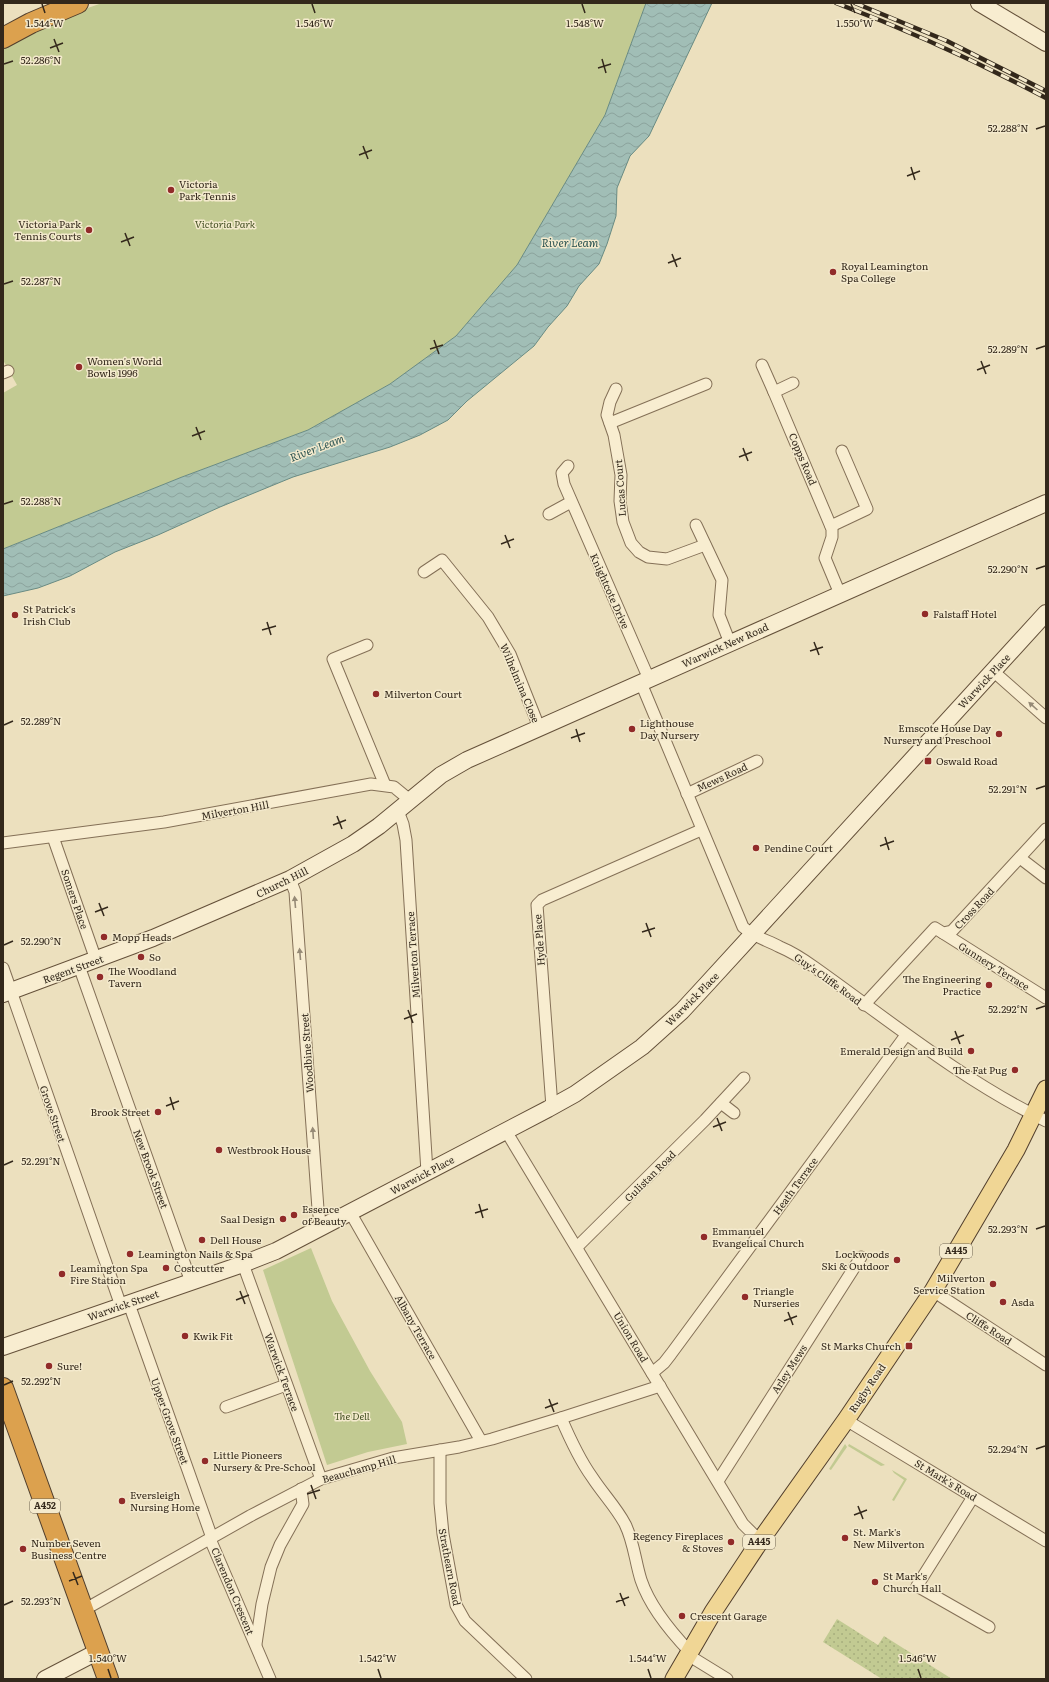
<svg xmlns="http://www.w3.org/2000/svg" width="1049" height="1682" font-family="Literata,serif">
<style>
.green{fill:#c2ca92}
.garden{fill:url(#garden-dots)}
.water{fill:url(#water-waves);stroke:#698b83}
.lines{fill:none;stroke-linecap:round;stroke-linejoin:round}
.street-casing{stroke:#847057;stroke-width:13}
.secondary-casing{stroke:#65513a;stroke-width:18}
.primary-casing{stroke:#513e2c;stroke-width:19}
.highway-casing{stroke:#513e2c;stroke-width:22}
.street{stroke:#f8edd0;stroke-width:11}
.secondary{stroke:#f8edd0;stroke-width:16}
.primary{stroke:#f0d695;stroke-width:17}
.highway{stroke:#dca14e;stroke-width:20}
.rail-casing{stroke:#33281b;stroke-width:4.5}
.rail{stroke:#f4eacd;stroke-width:3;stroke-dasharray:9;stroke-linecap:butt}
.oneway{fill:#968a76}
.ticks{fill:none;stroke:#33281b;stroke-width:1.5}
.poi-dot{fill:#912b29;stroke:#f4eacd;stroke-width:1.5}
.labels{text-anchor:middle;stroke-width:3;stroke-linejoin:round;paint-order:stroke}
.shield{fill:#f4eacd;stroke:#6d6250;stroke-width:1}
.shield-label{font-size:9px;font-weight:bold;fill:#33281b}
.poi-label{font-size:10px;fill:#33281b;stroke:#f4eacd;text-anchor:start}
.park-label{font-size:10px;font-style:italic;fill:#434f22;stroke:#f4eacd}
.street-label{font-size:10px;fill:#33281b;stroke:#f4eacd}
.water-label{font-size:11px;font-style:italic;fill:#2b5351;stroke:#f4eacd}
.ticks-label{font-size:10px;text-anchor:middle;fill:#33281b;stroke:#f4eacd;stroke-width:3;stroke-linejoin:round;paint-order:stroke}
</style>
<defs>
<pattern id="garden-dots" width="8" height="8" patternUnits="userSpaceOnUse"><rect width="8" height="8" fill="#c2ca92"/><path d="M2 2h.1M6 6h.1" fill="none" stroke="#a7ae7d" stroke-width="1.8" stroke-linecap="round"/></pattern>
<pattern id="water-waves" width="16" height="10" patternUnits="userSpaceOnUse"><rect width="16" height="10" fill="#a1beb6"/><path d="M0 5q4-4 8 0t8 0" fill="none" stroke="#8ba39c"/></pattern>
</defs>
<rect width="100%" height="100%" fill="#ece0be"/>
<g class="green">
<path d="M102,3H646L605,115L517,265L456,336L390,384L308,430L182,477L3,549V393L17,385L3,360V48C33,29 68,15 102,3Z"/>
<path d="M311,1248L332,1301L370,1371L402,1422L407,1444L368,1452L327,1465L263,1270Z"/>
<path d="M845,1444L847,1447L831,1470L829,1469Z"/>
<path d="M849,1444L885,1465L881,1466L848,1446Z"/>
<path d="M892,1470L907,1479L894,1501L892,1500L904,1480L894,1473Z"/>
</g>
<path class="garden" d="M837,1619L878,1645L884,1636L952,1679H882L823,1642Z"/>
<path class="water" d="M646,3H712L649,136L630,156L617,188L616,216L607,244L599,264L579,286L567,306L548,327L534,346L467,401L448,420L420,435L390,447L293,477L220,507L158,535L115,552L70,576L38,588L3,596V549L182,477L308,430L390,384L456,336L517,265L605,115Z"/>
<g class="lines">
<defs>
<g id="street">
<path d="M762,365L774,392L793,383"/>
<path d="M3,373L8,371"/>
<path d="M616,389L610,402L607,415L614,435L621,475L620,501L623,522L631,543L639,552L648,557L667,559L705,545"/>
<path d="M774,392L832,529V537L825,558L840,594"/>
<path d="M610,423L706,384"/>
<path d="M568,466L562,473L564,484L649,679"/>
<path d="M549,514L571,502"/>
<path d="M696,525L722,580L719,615L730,643"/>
<path d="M831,526L867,509L842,451"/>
<path d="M424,572L442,560L488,617L510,654L539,727"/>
<path d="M367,645L333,659L385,785"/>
<path d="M993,671L1046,718"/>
<path d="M641,683L743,927C754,937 767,940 780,947C792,952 803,959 814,967C890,1021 962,1080 1046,1121"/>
<path d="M687,794L757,761"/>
<path d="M398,811L403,824L406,840L427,1172"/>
<path d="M53,837L96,960"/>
<path d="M3,843L164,822L371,784L394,787L411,801"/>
<path d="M1020,858L1046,878"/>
<path d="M290,879L295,892L318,1209L321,1227"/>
<path d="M943,933L1046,998"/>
<path d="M79,966L191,1282"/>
<path d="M3,968L121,1306"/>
<path d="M864,1005L935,928L943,933L952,931L1046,829"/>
<path d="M721,1103L734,1113"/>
<path d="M552,1107L537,905L542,900L701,830"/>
<path d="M506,1131L743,1524L760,1541"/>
<path d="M350,1212L481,1441"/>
<path d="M577,1247L705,1120L744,1078"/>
<path d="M243,1264L321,1479"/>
<path d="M933,1291L1046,1365"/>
<path d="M129,1304L212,1538"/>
<path d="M652,1373L664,1363L671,1354L906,1035"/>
<path d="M226,1407L286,1385"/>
<path d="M561,1418C570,1439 579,1459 592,1477C603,1494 616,1507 625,1524C634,1542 635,1561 641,1580C650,1607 670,1631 690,1652"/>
<path d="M846,1420L1046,1541"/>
<path d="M440,1450V1503L443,1534L456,1605L465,1621L526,1679"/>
<path d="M718,1481L861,1257"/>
<path d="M973,1497L917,1586L989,1627"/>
<path d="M210,1539L270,1679"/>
<path d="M82,1611L250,1516L321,1479L393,1458L459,1447L492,1439L561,1418L660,1386"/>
<path d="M256,1644L262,1604L271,1567L280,1545L303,1504L301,1489"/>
<path d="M688,1655L727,1679"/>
</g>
<g id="secondary">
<path d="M979,3L1046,43"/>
<path d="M3,994L153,938L290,879L353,844L379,826L441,775L467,760L1046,503"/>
<path d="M3,1347L243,1264L276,1251L548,1109L575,1094L642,1047L682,1011L706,985L1046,613"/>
<path d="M45,1679L97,1652"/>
</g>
<path id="primary" d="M674,1679L713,1612L760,1541L846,1420L933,1291L1016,1150L1046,1089"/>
<g id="highway">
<path d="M3,38L31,23L78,3"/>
<path d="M3,1388L108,1679"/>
</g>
</defs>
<use href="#street" class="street-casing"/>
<use href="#secondary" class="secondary-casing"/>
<use href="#primary" class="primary-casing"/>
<use href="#highway" class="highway-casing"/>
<use href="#street" class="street"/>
<use href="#secondary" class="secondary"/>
<use href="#primary" class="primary"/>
<use href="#highway" class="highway"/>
<defs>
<g id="rail">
<path d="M836,3C908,30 978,62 1046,98"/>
<path d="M855,3L947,41L1046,91"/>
</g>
</defs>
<use href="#rail" class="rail-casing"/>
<use href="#rail" class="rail"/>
</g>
<defs><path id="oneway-solid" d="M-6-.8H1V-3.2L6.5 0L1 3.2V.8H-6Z"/></defs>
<g class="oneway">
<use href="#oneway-solid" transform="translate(1033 706) rotate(-138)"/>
<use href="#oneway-solid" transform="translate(295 902) rotate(-95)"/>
<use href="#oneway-solid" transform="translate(300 954) rotate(-95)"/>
<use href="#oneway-solid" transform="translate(313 1133) rotate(-94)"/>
</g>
<path class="ticks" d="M42,4L45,13M312,4L315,13M582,4L585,13M851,4L855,13M54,39L59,52M50,48L63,43M602,59L606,73M4,64L13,61M598,68L611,64M1036,129L1045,126M363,146L368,159M359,155L372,150M911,167L915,180M907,176L920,171M125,233L130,246M121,242L134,237M672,254L677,267M668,263L681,258M4,284L13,281M434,340L439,354M430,349L443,345M1036,349L1045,346M981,361L986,374M977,370L990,365M196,427L201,440M192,436L205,431M743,448L748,461M739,457L752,452M4,504L13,501M505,535L510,548M501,544L514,539M1036,569L1045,566M267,622L271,635M262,630L276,626M814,642L819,655M810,651L823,647M4,725L13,721M576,729L580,742M571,738L585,733M1036,789L1045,786M337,816L342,829M333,825L346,820M885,837L889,850M880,846L894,841M99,903L104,916M95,912L108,907M646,923L651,937M642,932L655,928M4,945L13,941M1036,1009L1045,1006M408,1010L413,1023M404,1019L417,1014M955,1031L960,1044M951,1040L964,1035M170,1097L174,1110M166,1106L179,1101M717,1118L722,1131M713,1127L726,1122M4,1165L13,1161M479,1204L483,1218M475,1213L488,1209M1036,1229L1045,1226M240,1291L245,1304M236,1300L249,1295M788,1312L793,1325M784,1321L797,1316M4,1385L13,1381M549,1399L554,1412M545,1408L558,1403M1036,1449L1045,1446M311,1485L316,1499M307,1494L320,1490M858,1506L863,1519M854,1515L867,1510M73,1572L78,1585M69,1581L82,1576M620,1593L625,1606M616,1602L629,1597M4,1605L13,1601M108,1669L111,1678M378,1669L381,1678M648,1669L651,1678M918,1669L921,1678"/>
<g class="poi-dot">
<circle cx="171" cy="190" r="4"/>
<circle cx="89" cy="230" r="4"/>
<circle cx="833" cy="272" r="4"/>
<circle cx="79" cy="367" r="4"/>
<circle cx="925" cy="614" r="4"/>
<circle cx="15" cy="615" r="4"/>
<circle cx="376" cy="694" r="4"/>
<circle cx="632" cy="729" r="4"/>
<circle cx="999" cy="734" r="4"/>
<rect x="924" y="757" width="8" height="8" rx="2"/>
<circle cx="756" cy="848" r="4"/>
<circle cx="104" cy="937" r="4"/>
<circle cx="141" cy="957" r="4"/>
<circle cx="100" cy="977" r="4"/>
<circle cx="989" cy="985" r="4"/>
<circle cx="971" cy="1051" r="4"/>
<circle cx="1015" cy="1070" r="4"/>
<circle cx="158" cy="1112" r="4"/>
<circle cx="219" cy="1150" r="4"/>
<circle cx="294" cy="1215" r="4"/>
<circle cx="283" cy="1219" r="4"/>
<circle cx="704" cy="1237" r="4"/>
<circle cx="202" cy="1240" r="4"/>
<circle cx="130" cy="1254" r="4"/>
<circle cx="897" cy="1260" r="4"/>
<circle cx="166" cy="1268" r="4"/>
<circle cx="62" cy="1274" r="4"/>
<circle cx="993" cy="1284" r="4"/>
<circle cx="745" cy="1297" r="4"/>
<circle cx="1003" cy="1302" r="4"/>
<circle cx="185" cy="1336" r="4"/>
<rect x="905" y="1342" width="8" height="8" rx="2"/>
<circle cx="49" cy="1366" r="4"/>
<circle cx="205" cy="1461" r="4"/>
<circle cx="122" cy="1501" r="4"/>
<circle cx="845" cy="1538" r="4"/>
<circle cx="731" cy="1542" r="4"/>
<circle cx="23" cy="1549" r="4"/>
<circle cx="875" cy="1582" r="4"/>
<circle cx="682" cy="1616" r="4"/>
</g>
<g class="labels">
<g class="shield">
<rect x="940" y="1244" width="32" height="14" rx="3"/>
<rect x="30" y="1499" width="30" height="14" rx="3"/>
<rect x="743" y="1535" width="32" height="14" rx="3"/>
</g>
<g class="shield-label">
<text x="956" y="1254">A445</text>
<text x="45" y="1509">A452</text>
<text x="759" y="1545">A445</text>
</g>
<g class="poi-label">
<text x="179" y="188">Victoria<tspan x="179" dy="12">Park Tennis</tspan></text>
<text x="81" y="228" text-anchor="end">Victoria Park<tspan x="81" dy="12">Tennis Courts</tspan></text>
<text x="841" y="270">Royal Leamington<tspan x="841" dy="12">Spa College</tspan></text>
<text x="87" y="365">Women's World<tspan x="87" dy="12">Bowls 1996</tspan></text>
<text x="23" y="613">St Patrick's<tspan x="23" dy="12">Irish Club</tspan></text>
<text x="933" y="618">Falstaff Hotel</text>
<text x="384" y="698">Milverton Court</text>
<text x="640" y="727">Lighthouse<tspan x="640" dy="12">Day Nursery</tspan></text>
<text x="991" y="732" text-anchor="end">Emscote House Day<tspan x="991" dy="12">Nursery and Preschool</tspan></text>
<text x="936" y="765">Oswald Road</text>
<text x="764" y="852">Pendine Court</text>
<text x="112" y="941">Mopp Heads</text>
<text x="149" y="961">So</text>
<text x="108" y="975">The Woodland<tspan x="108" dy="12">Tavern</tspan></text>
<text x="981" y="983" text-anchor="end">The Engineering<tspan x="981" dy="12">Practice</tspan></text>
<text x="963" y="1055" text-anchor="end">Emerald Design and Build</text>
<text x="1007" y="1074" text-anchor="end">The Fat Pug</text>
<text x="150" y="1116" text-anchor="end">Brook Street</text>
<text x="227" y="1154">Westbrook House</text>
<text x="302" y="1213">Essence<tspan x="302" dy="12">of Beauty</tspan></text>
<text x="275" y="1223" text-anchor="end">Saal Design</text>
<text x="712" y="1235">Emmanuel<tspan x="712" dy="12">Evangelical Church</tspan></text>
<text x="210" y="1244">Dell House</text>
<text x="138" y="1258">Leamington Nails &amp; Spa</text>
<text x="889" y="1258" text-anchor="end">Lockwoods<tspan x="889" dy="12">Ski &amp; Outdoor</tspan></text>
<text x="70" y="1272">Leamington Spa<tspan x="70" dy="12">Fire Station</tspan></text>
<text x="174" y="1272">Costcutter</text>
<text x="985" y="1282" text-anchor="end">Milverton<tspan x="985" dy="12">Service Station</tspan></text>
<text x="753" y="1295">Triangle<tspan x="753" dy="12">Nurseries</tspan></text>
<text x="1011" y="1306">Asda</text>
<text x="193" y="1340">Kwik Fit</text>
<text x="901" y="1350" text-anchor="end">St Marks Church</text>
<text x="57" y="1370">Sure!</text>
<text x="213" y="1459">Little Pioneers<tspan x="213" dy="12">Nursery &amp; Pre-School</tspan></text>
<text x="130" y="1499">Eversleigh<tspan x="130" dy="12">Nursing Home</tspan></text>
<text x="853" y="1536">St. Mark's<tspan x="853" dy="12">New Milverton</tspan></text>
<text x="723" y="1540" text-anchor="end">Regency Fireplaces<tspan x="723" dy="12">&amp; Stoves</tspan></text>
<text x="31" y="1547">Number Seven<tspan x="31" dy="12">Business Centre</tspan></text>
<text x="883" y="1580">St Mark's<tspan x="883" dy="12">Church Hall</tspan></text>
<text x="690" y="1620">Crescent Garage</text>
</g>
<g class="park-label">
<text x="225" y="228">Victoria Park</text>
<text x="352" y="1420">The Dell</text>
</g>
<g class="street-label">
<text transform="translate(803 459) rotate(67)" y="4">Copps Road</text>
<text transform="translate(620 488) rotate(-94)" y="4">Lucas Court</text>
<text transform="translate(610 591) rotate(66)" y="4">Knightcote Drive</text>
<text transform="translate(725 645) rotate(-24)" y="4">Warwick New Road</text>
<text transform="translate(984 681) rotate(-47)" y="4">Warwick Place</text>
<text transform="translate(520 683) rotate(67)" y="4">Wilhelmina Close</text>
<text transform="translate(722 777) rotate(-25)" y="4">Mews Road</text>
<text transform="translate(235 810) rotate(-10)" y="4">Milverton Hill</text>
<text transform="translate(282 882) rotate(-26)" y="4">Church Hill</text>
<text transform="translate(75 899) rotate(71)" y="4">Somers Place</text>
<text transform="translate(974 908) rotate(-47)" y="4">Cross Road</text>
<text transform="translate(539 940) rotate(-94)" y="4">Hyde Place</text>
<text transform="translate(413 955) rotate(-94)" y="4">Milverton Terrace</text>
<text transform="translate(994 966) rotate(32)" y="4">Gunnery Terrace</text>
<text transform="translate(73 969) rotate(-20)" y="4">Regent Street</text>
<text transform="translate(828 979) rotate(36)" y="4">Guy's Cliffe Road</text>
<text transform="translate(692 999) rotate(-45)" y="4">Warwick Place</text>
<text transform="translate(307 1053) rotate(-94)" y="4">Woodbine Street</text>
<text transform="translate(53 1114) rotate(71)" y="4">Grove Street</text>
<text transform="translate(151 1169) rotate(70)" y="4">New Brook Street</text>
<text transform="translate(422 1175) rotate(-28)" y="4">Warwick Place</text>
<text transform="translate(650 1176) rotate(-45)" y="4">Gulistan Road</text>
<text transform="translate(795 1186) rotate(-54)" y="4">Heath Terrace</text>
<text transform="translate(123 1305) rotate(-19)" y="4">Warwick Street</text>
<text transform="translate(416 1327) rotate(60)" y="4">Albany Terrace</text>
<text transform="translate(989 1328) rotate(33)" y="4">Cliffe Road</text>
<text transform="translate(631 1337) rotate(59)" y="4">Union Road</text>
<text transform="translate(789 1369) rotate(-57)" y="4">Arley Mews</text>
<text transform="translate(282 1372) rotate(70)" y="4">Warwick Terrace</text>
<text transform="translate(867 1388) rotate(-56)" y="4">Rugby Road</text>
<text transform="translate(170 1421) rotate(70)" y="4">Upper Grove Street</text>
<text transform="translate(359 1469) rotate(-16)" y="4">Beauchamp Hill</text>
<text transform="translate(946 1480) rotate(31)" y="4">St Mark's Road</text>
<text transform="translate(450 1567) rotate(79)" y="4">Strathearn Road</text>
<text transform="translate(233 1591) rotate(67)" y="4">Clarendon Crescent</text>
</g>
<g class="water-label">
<text x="570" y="247">River Leam</text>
<text transform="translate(317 448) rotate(-21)" y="4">River Leam</text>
</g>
</g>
<g class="ticks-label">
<text x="45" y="27">1.544°W</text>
<text x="315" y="27">1.546°W</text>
<text x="585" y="27">1.548°W</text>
<text x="855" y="27">1.550°W</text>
<text x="41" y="64">52.286°N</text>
<text x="1008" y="132">52.288°N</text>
<text x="41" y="285">52.287°N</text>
<text x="1008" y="353">52.289°N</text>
<text x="41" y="505">52.288°N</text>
<text x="1008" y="573">52.290°N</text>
<text x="41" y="725">52.289°N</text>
<text x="1008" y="793">52.291°N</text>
<text x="41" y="945">52.290°N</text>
<text x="1008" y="1013">52.292°N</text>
<text x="41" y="1165">52.291°N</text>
<text x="1008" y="1233">52.293°N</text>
<text x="41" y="1385">52.292°N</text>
<text x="1008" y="1453">52.294°N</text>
<text x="41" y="1605">52.293°N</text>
<text x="108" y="1662">1.540°W</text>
<text x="378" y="1662">1.542°W</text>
<text x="648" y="1662">1.544°W</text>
<text x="918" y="1662">1.546°W</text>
</g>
<rect width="1049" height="1682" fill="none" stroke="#33281b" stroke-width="8"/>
</svg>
